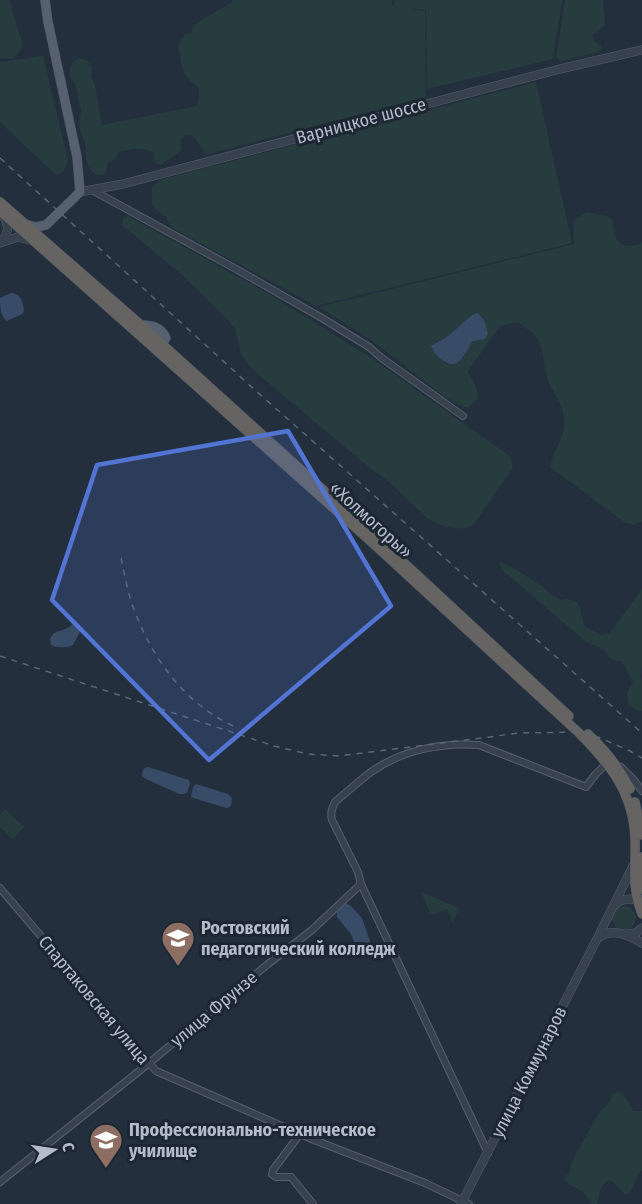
<svg xmlns="http://www.w3.org/2000/svg" width="642" height="1204" font-family="'Fira Sans Condensed',sans-serif">
<style>
.green{fill:#263c3f;fill-rule:evenodd}
.water{fill:#394c67}
.lines{fill:none;stroke-linecap:round;stroke-linejoin:round}
.minor-casing{stroke:#565f6c;stroke-width:8}
.tertiary-casing{stroke:#565f6c;stroke-width:9}
.primary-casing{stroke:#414a57;stroke-width:10}
.trunk-casing{stroke:#434c59;stroke-width:10}
.minor{stroke:#38414e;stroke-width:6}
.tertiary{stroke:#38414e;stroke-width:8}
.primary{stroke:#56606e;stroke-width:9}
.trunk{stroke:#656462;stroke-width:9}
.rail{stroke:#5a6575;stroke-width:1.5;stroke-dasharray:6 6;stroke-linecap:butt}
.marked{fill:#5274d3;fill-opacity:0.2;stroke:#5274d3;stroke-width:4.5;stroke-linejoin:round}
.labels{text-anchor:middle;stroke-width:6;stroke-linejoin:round;paint-order:stroke}
.street-label{font-size:18px;fill:#b4bcc9;stroke:#1d2633}
.poi-label{font-size:18px;font-weight:bold;fill:#b4bcc9;stroke:#1d2633;text-anchor:start}
</style>
<rect width="100%" height="100%" fill="#242f3e"/>
<g class="green">
<path d="M0,0H10C13,16 19,30 23,45L14,59L0,58Z"/>
<path d="M232,0H392V6H394V0H562L553,59L427,89L426,10L403,7L425,11L426,97L208,154L205,153L195,138L187,134L180,140L181,150C175,157 168,159 161,165L153,162L154,153C143,146 131,149 119,152L114,160L108,162L105,175H96L90,169L86,161L85,144L79,127L81,109L78,101V93L75,84L70,77L69,70L73,62L80,58L88,61L92,69L91,77L95,85L102,125L197,106L199,97V87C180,77 182,63 178,45L185,34L191,33L194,25L232,2Z"/>
<path d="M565,0H603L605,24L600,30L593,34L594,41L601,46V50L598,52L561,61L556,58Z"/>
<path d="M43,56L68,161L63,172L56,175L0,122V62Z"/>
<path d="M536,82L572,243L316,306L171,227L166,217L155,209L152,204V187L163,179Z"/>
<path d="M587,212L607,216L612,220C616,241 617,251 642,243V521L634,525L624,522L550,467C553,449 564,441 564,422C565,404 550,391 546,374C543,363 544,347 537,338C533,332 524,327 518,322L500,326L468,371C472,381 479,388 478,399L469,407H463L458,404L445,397L371,340L319,307L574,244C573,228 569,219 587,212ZM472,315L479,339L473,341L463,358L447,364L438,356L436,342L448,336Z"/>
<path d="M128,216L269,294L370,357L511,457L513,468L474,524C462,534 439,526 427,518L390,483L360,460L252,369L241,354L235,329L227,319L179,272L122,225L123,218Z"/>
<path d="M499,561L512,567L545,588L549,593L560,600L566,599L577,602L580,607L584,626L601,635L610,633L642,589V667L640,676L642,681V711C630,710 627,702 627,692L633,682C628,675 627,667 621,661C606,661 610,653 601,648C596,645 591,645 586,642L502,570Z"/>
<path d="M5,809L24,827L13,839L0,827V815Z"/>
<path d="M421,892L459,908L453,923L447,909L431,915Z"/>
<circle cx="624" cy="918" r="12"/>
<path d="M617,1091L622,1092L634,1111H642V1170C635,1177 635,1186 629,1194H625L612,1181L607,1180L600,1190L597,1204H591C588,1198 583,1190 576,1188C569,1184 567,1186 565,1178L570,1171L572,1161L599,1113C601,1109 605,1108 608,1104C612,1099 611,1094 617,1091Z"/>
</g>
<g class="water">
<path d="M11,293C21,293 23,303 24,311L22,314L7,321C0,317 0,306 0,298Z"/>
<path d="M478,313L485,322L488,334L485,339L473,341C466,351 459,372 444,361C438,357 434,353 431,346L448,336L472,315Z"/>
<path d="M75,623L79,624L82,628L73,645C67,648 57,648 51,645L50,639C53,632 56,632 63,630C67,629 71,625 75,623Z"/>
<path d="M148,767L189,780L190,784L187,793L183,794H179L144,778L142,776L143,769Z"/>
<path d="M196,784L228,794L232,798L231,806L227,808L193,798L191,796L193,787Z"/>
<path d="M347,904L350,905L362,918L370,941V944L361,948L357,949L351,934L337,917V912L344,905Z"/>
</g>
<g class="lines">
<defs>
<g id="minor">
<path d="M92,190L236,269L322,318L369,347L383,359L463,416"/>
<path d="M621,767L634,780L642,791"/>
<path d="M0,888L156,1071L314,1140L425,1183L469,1204"/>
<path d="M300,1134L273,1170L272,1174L276,1177H291L313,1204"/>
<path d="M488,1153L361,884L358,872L332,820C330,813 332,808 335,802C347,792 359,781 371,772C402,750 442,742 479,745L586,787L595,775L607,763"/>
<path d="M0,1182L148,1064L268,964L312,930L361,884"/>
</g>
<g id="tertiary">
<path d="M80,192L123,184L560,69L642,50"/>
<path d="M2,241C9,233 9,226 4,217"/>
<path d="M0,243L18,237L30,240"/>
<path d="M615,905C623,897 633,898 642,903"/>
<path d="M626,934L636,933L642,928"/>
<path d="M598,938C612,927 628,935 642,943"/>
<path d="M461,1204L597,939L633,866"/>
</g>
<g id="primary">
<path d="M25,224L36,227L46,225L80,192L77,157L48,22L45,0"/>
<path d="M141,325C152,325 161,327 166,338L161,344L156,347"/>
</g>
<g id="trunk">
<path d="M0,202L141,325L414,572L569,716"/>
<path d="M0,211L367,538L578,732C610,764 634,793 635,840C636,869 631,885 642,914"/>
<path d="M588,734C605,750 620,768 630,789"/>
<path d="M635,802L642,835"/>
<path d="M642,857L641,874L642,889"/>
</g>
</defs>
<use href="#minor" class="minor-casing"/>
<use href="#tertiary" class="tertiary-casing"/>
<use href="#primary" class="primary-casing"/>
<use href="#trunk" class="trunk-casing"/>
<use href="#minor" class="minor"/>
<use href="#tertiary" class="tertiary"/>
<use href="#primary" class="primary"/>
<use href="#trunk" class="trunk"/>
<g class="rail">
<path d="M0,158L255,390L642,733"/>
<path d="M121,558C125,576 128,595 135,612C154,661 185,703 233,726"/>
<path d="M0,656L274,746L308,754L339,756L520,733L578,732L598,737L630,751L642,758"/>
</g>
</g>
<path class="marked" d="M288,431L391,606L209,760L52,600L97,465Z"/>
<defs>
<symbol id="university-pin" viewBox="-11 -11 22 30"><path d="M0 17L-7.5 6A9.5 9.5 0 1 1 7.5 6Z" fill="#8d6e63" stroke="#1d2633"/><path d="M0-5L7-2L0 1L-7-2ZM-4 1L0 2.5L4 1V4Q0 6-4 4Z" fill="#fff"/></symbol>
</defs>
<g fill-rule="evenodd">
<use href="#university-pin" x="159" y="919" width="38" height="52"/>
<use href="#university-pin" x="87" y="1121" width="38" height="52"/>
</g>
<g class="labels">
<g class="street-label">
<text transform="translate(361 121) rotate(-15)" y="6">Варницкое шоссе</text>
<text transform="translate(371 520) rotate(42)" y="6">«Холмогоры»</text>
<text transform="translate(94 1000) rotate(50)" y="6">Спартаковская улица</text>
<text transform="translate(214 1009) rotate(-40)" y="6">улица Фрунзе</text>
<text transform="translate(529 1072) rotate(-63)" y="6">улица Коммунаров</text>
</g>
<g class="poi-label">
<text x="201" y="934">Ростовский<tspan x="201" dy="21">педагогический колледж</tspan></text>
<text x="129" y="1136">Профессионально-техническое<tspan x="129" dy="21">училище</tspan></text>
</g>
</g>
<g transform="translate(54 1150) rotate(78)" stroke="#1d2633" stroke-width="4.5" paint-order="stroke">
<path d="M0-4.5L10 22L0 15L-10 22Z" fill="#b4bcc9"/>
<text y="-9" font-size="16" font-weight="bold" text-anchor="middle" fill="#b4bcc9">С</text>
</g>
</svg>
